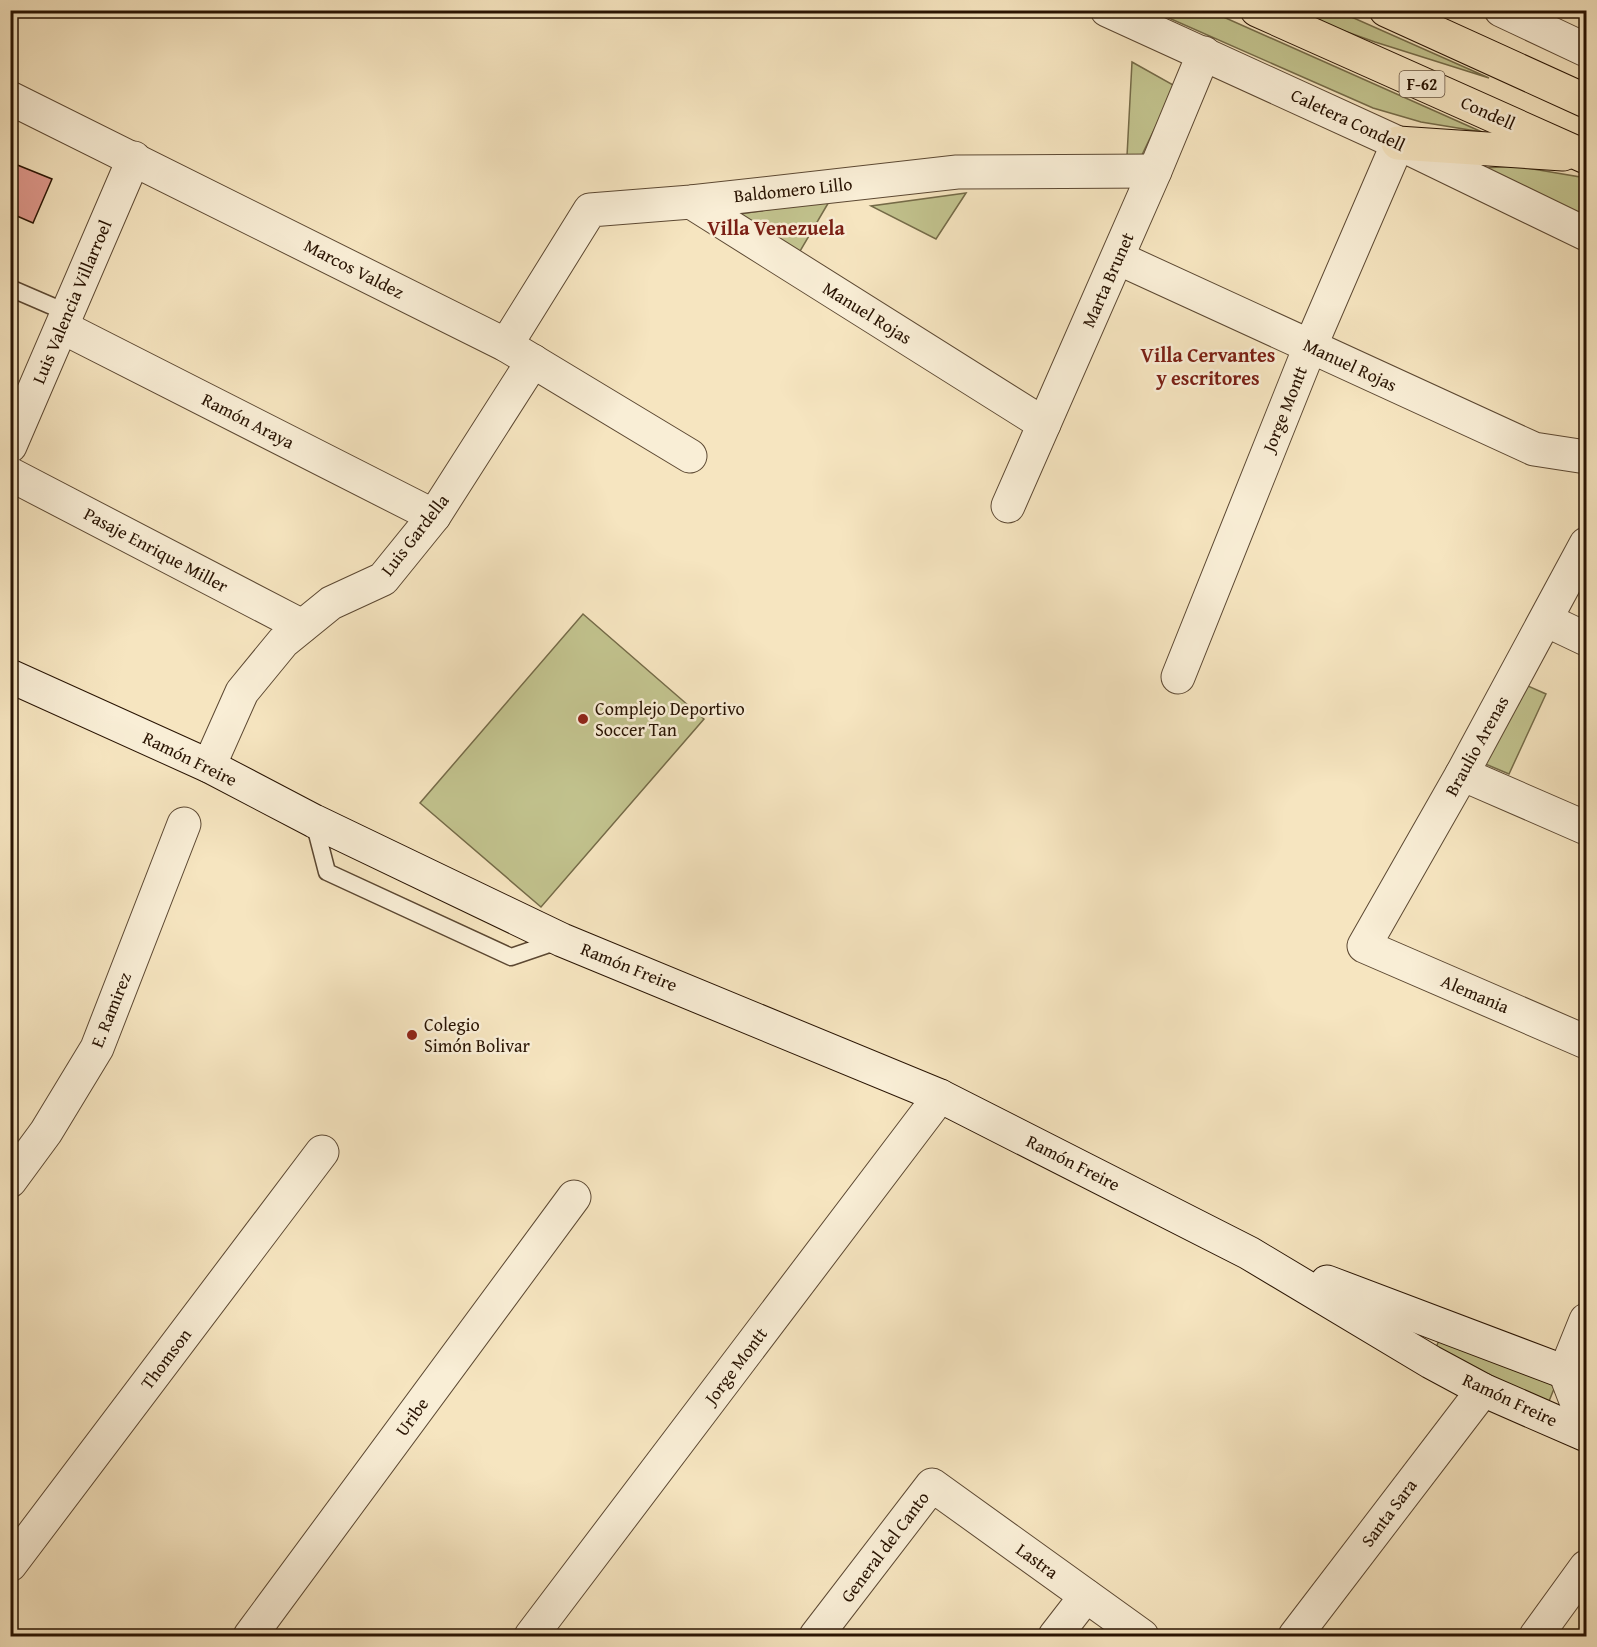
<svg xmlns="http://www.w3.org/2000/svg" width="1597" height="1647" font-family="'Gentium Book Plus',serif">
<style>
.green{fill:#c2c38e;stroke:#756b48;stroke-width:1.5}
.building{fill:#e1998e;stroke:#281302;stroke-width:1.5}
.lines{fill:none;stroke-linecap:round;stroke-linejoin:round}
.lane-casing{stroke:#5c4832;stroke-width:19}
.street-casing{stroke:#5c4832;stroke-width:35}
.secondary-casing{stroke:#281302;stroke-width:35}
.primary-casing{stroke:#281302;stroke-width:35}
.lane{stroke:#f9eed6;stroke-width:16}
.street{stroke:#f9eed6;stroke-width:33}
.secondary{stroke:#f9eed6;stroke-width:33}
.primary{stroke:#f6e5c0;stroke-width:33}
.poi-dot{fill:#8f2418;stroke:#f9eed6;stroke-width:2}
.labels{text-anchor:middle;stroke-width:5;stroke-linejoin:round;paint-order:stroke}
.shield{fill:#f9eed6;stroke:#675542;stroke-width:1.5}
.shield-label{font-size:16px;font-weight:bold;fill:#281302}
.street-label{font-size:18px;fill:#281302;stroke:#f9eed6}
.poi-label{font-size:18px;fill:#281302;stroke:#f9eed6;text-anchor:start}
.neighbourhood-label{font-size:20px;font-weight:bold;fill:#7a1f14;stroke:#f9eed6}
</style>
<rect width="100%" height="100%" fill="#f6e5c0"/>
<filter id="stains"><feTurbulence type="fractalNoise" baseFrequency=".00333" numOctaves="4"/><feColorMatrix values="0 0 0 0 .2 0 0 0 0 .09 0 0 0 0 .02 0 0 0 .5 -.17"/></filter>
<radialGradient id="worn" r=".72"><stop offset=".6" stop-color="#630" stop-opacity="0"/><stop offset="1" stop-color="#630" stop-opacity=".3"/></radialGradient>
<g class="green">
<path d="M1153,11H1210L1482,132L1421,122L1373,108Z"/>
<path d="M1288,11H1338L1489,78L1375,42Z"/>
<path d="M1132,62L1175,86L1140,159L1127,156Z"/>
<path d="M1515,166L1586,178V223L1470,169Z"/>
<path d="M966,193L936,239L871,206Z"/>
<path d="M830,200L796,258L728,216Z"/>
<path d="M583,614L704,719L541,907L420,803Z"/>
<path d="M1519,682L1546,694L1509,774L1483,763Z"/>
<path d="M1442,1332L1558,1379L1545,1411L1433,1356Z"/>
</g>
<path class="building" d="M10,162L52,179L33,223L10,213Z"/>
<g class="lines">
<defs>
<g id="lane">
<path d="M10,288L68,313"/>
<path d="M314,822L327,872L511,957L558,941"/>
</g>
<g id="street">
<path d="M1107,10L1398,143L1586,234"/>
<path d="M1501,10L1586,50"/>
<path d="M10,98L506,345L690,456"/>
<path d="M691,202L1044,424"/>
<path d="M1118,258L1534,449L1586,457"/>
<path d="M62,327L434,516"/>
<path d="M506,345L590,210L691,202L957,172L1155,171"/>
<path d="M10,446L134,158"/>
<path d="M10,474L302,626"/>
<path d="M1008,506L1155,171L1204,53"/>
<path d="M1586,544L1462,774L1364,946L1586,1042"/>
<path d="M1546,620L1586,639"/>
<path d="M1178,677L1310,347L1398,143"/>
<path d="M209,766L242,692L283,642L331,603L383,579L434,516L533,361"/>
<path d="M1462,774L1586,828"/>
<path d="M10,1181L46,1132L97,1048L184,824"/>
<path d="M1586,1320L1565,1372L1586,1427"/>
<path d="M10,1565L322,1152"/>
<path d="M250,1636L574,1197"/>
<path d="M531,1636L940,1096"/>
<path d="M816,1636L932,1485L1142,1636"/>
<path d="M1055,1636L1086,1596"/>
<path d="M1295,1636L1483,1390"/>
<path d="M1536,1636L1586,1567"/>
</g>
<g id="secondary">
<path d="M10,676L209,766L314,821L562,940L940,1096L1249,1253L1431,1362L1483,1390L1586,1435"/>
<path d="M1327,1282L1586,1380"/>
</g>
<g id="primary">
<path d="M1257,10L1586,157"/>
<path d="M1386,10L1586,101"/>
<path d="M1398,143L1563,154"/>
</g>
</defs>
<use href="#lane" class="lane-casing"/>
<use href="#street" class="street-casing"/>
<use href="#secondary" class="secondary-casing"/>
<use href="#primary" class="primary-casing"/>
<use href="#lane" class="lane"/>
<use href="#street" class="street"/>
<use href="#secondary" class="secondary"/>
<use href="#primary" class="primary"/>
</g>
<g class="poi-dot">
<circle cx="583" cy="719" r="6"/>
<circle cx="412" cy="1035" r="6"/>
</g>
<g class="labels">
<rect class="shield" x="1399.5" y="71" width="45" height="26" rx="4.5"/>
<g class="shield-label">
<text x="1422" y="90">F-62</text>
</g>
<g class="street-label">
<text transform="translate(1488 113) rotate(24)" y="6">Condell</text>
<text transform="translate(1348 120) rotate(25)" y="6">Caletera Condell</text>
<text transform="translate(793 190) rotate(-6)" y="6">Baldomero Lillo</text>
<text transform="translate(354 269) rotate(27)" y="6">Marcos Valdez</text>
<text transform="translate(1108 280) rotate(-66)" y="6">Marta Brunet</text>
<text transform="translate(72 302) rotate(-67)" y="6">Luis Valencia Villarroel</text>
<text transform="translate(867 313) rotate(32)" y="6">Manuel Rojas</text>
<text transform="translate(1350 365) rotate(25)" y="6">Manuel Rojas</text>
<text transform="translate(1285 409) rotate(-68)" y="6">Jorge Montt</text>
<text transform="translate(248 421) rotate(27)" y="6">Ramón Araya</text>
<text transform="translate(415 535) rotate(-52)" y="6">Luis Gardella</text>
<text transform="translate(156 550) rotate(28)" y="6">Pasaje Enrique Miller</text>
<text transform="translate(1477 746) rotate(-61)" y="6">Braulio Arenas</text>
<text transform="translate(190 759) rotate(26)" y="6">Ramón Freire</text>
<text transform="translate(629 967) rotate(22)" y="6">Ramón Freire</text>
<text transform="translate(1475 994) rotate(23)" y="6">Alemania</text>
<text transform="translate(111 1010) rotate(-68)" y="6">E. Ramirez</text>
<text transform="translate(1073 1163) rotate(27)" y="6">Ramón Freire</text>
<text transform="translate(166 1359) rotate(-53)" y="6">Thomson</text>
<text transform="translate(736 1366) rotate(-53)" y="6">Jorge Montt</text>
<text transform="translate(1510 1400) rotate(25)" y="6">Ramón Freire</text>
<text transform="translate(412 1417) rotate(-54)" y="6">Uribe</text>
<text transform="translate(1389 1513) rotate(-53)" y="6">Santa Sara</text>
<text transform="translate(885 1547) rotate(-53)" y="6">General del Canto</text>
<text transform="translate(1037 1561) rotate(36)" y="6">Lastra</text>
</g>
<g class="poi-label">
<text x="595" y="715">Complejo Deportivo<tspan x="595" dy="21">Soccer Tan</tspan></text>
<text x="424" y="1031">Colegio<tspan x="424" dy="21">Simón Bolivar</tspan></text>
</g>
<g class="neighbourhood-label">
<text x="776" y="235">Villa Venezuela</text>
<text x="1208" y="362">Villa Cervantes<tspan x="1208" dy="23">y escritores</tspan></text>
</g>
</g>
<rect width="1597" height="1647" fill="none" stroke="#f6e5c0" stroke-width="36"/>
<rect x="12" y="12" width="1573" height="1623" fill="none" stroke="#281302" stroke-width="3"/>
<rect x="18" y="18" width="1561" height="1611" fill="none" stroke="#281302" stroke-width="1.5"/>
<rect width="100%" height="100%" filter="url(#stains)"/>
<rect width="100%" height="100%" fill="url(#worn)"/>
</svg>
